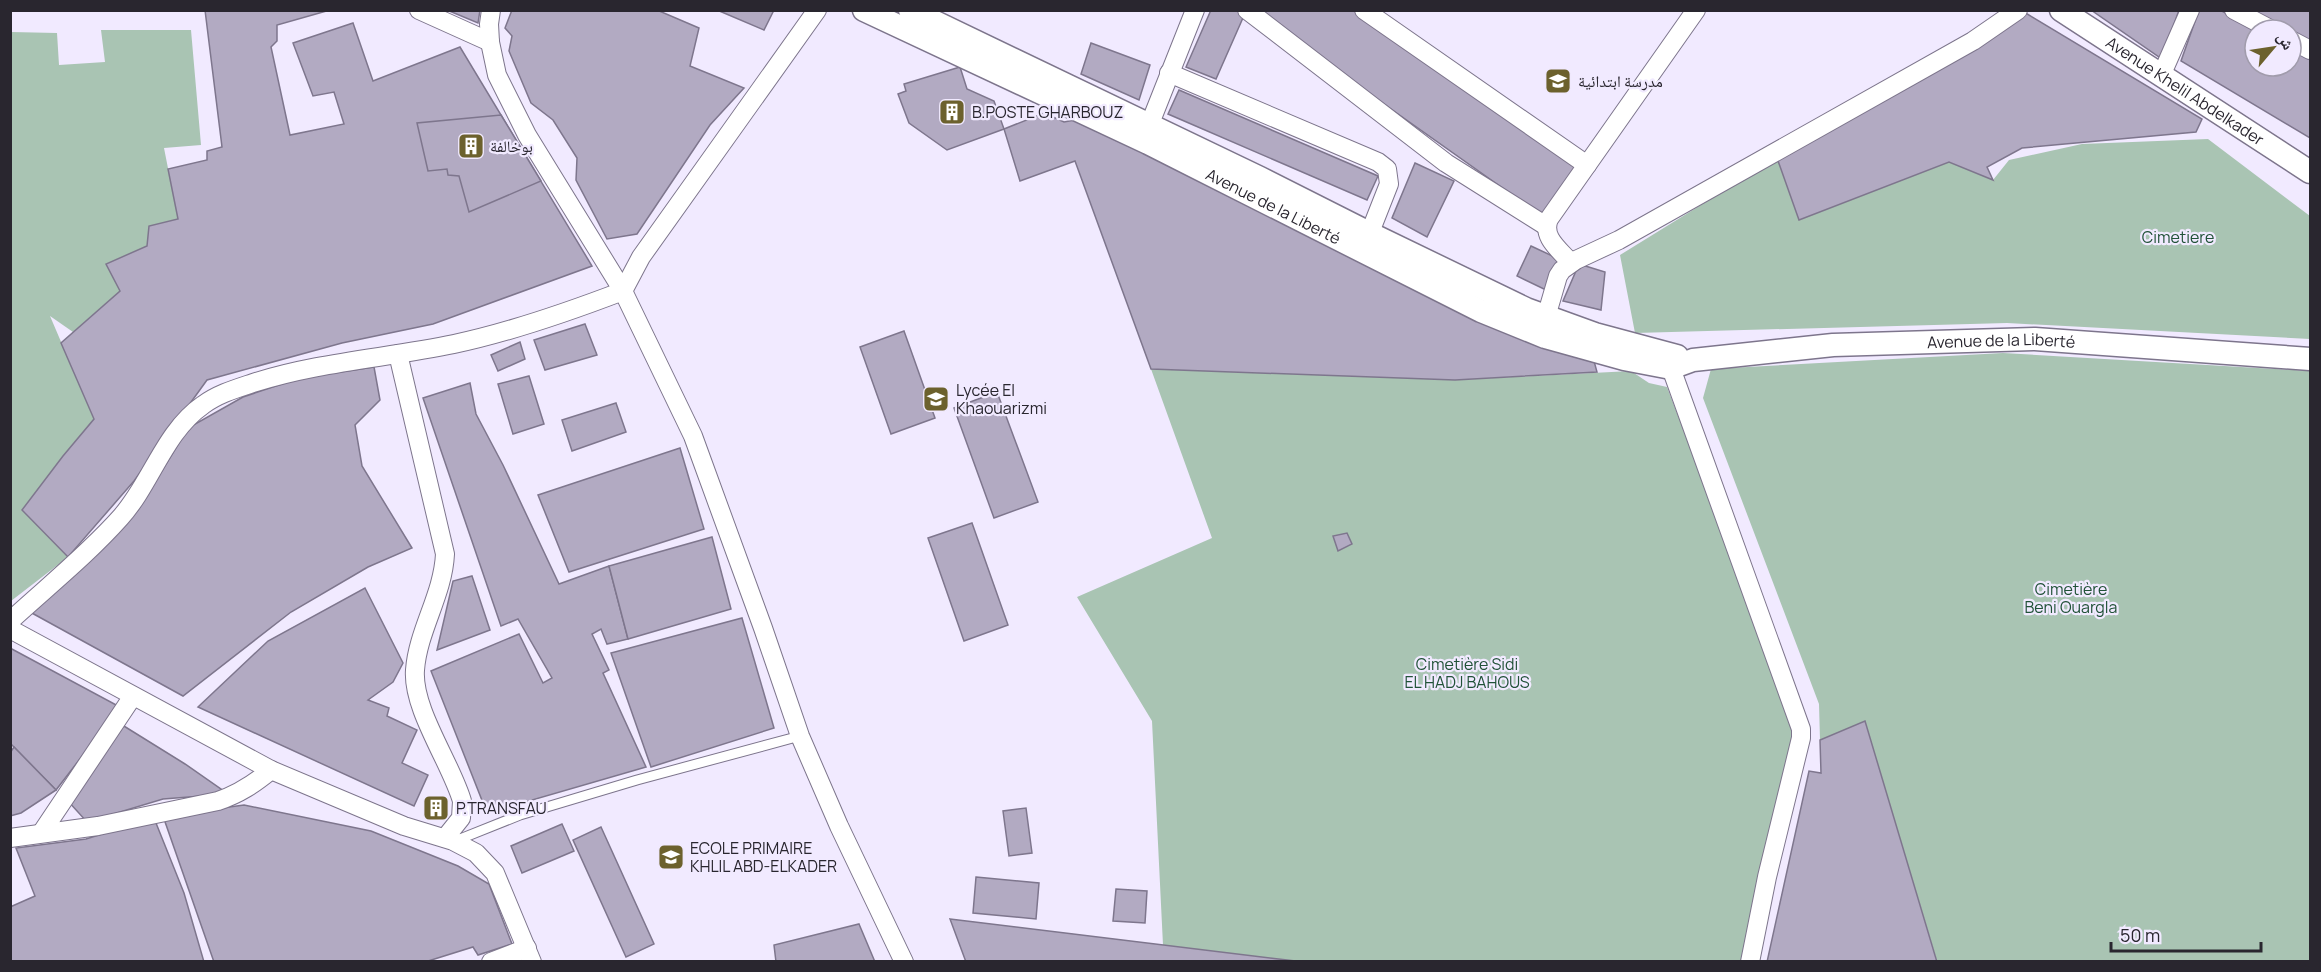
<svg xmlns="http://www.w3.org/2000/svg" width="2321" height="972" font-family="Manrope,'Noto Naskh Arabic',sans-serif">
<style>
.green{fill:#a9c4b3}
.building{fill:#b2aac2;stroke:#7e768d;stroke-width:1.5}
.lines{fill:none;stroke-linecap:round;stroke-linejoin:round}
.service-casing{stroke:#7d758c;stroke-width:11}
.minor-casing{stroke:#7d758c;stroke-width:20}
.tertiary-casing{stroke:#7d758c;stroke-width:25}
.service{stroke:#fff;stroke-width:9}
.minor{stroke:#fff;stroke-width:18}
.tertiary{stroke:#fff;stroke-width:22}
.labels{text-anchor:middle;stroke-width:4.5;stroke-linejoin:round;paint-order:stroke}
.poi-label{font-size:16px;fill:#29262f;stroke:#f1eaff;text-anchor:start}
.street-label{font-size:16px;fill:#29262f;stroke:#f1eaff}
.park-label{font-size:16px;fill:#215238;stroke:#f1eaff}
</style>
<rect width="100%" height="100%" fill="#f1eaff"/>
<g class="green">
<path d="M101,30H191L201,145L164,148L178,219L150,226L147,246L106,264L120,291L73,332L50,316L94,419L63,456L22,510L68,557L11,601V32L57,33L59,65L105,62Z"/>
<path d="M2208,139L2310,216V339L2007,323L1635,333L1620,255L1777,158L1799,220L1949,162L1993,180L2009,160L2082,144Z"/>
<path d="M2003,353L2310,371V961H1937L1865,722L1820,740L1819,704L1703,398L1711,369Z"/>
<path d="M1151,369L1455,380L1631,371L1649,383L1667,387L1796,724L1746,961L1302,962L1163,945L1152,721L1077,597L1212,538Z"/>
</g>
<g class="building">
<path d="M205,10H330L277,25V41L271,47L290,135L344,124L334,92L313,96L293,43L353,23L373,81L460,47L592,266L433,324L342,343L207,380L134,481L68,557L22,510L63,456L94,419L61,343L120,291L106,264L147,246L149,226L178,219L168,169L207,160V151L222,147Z"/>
<path d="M447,10H480L478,23Z"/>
<path d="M512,10H657L699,28L690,66L744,88L710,125L637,234L607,239L576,180L577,158L553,120L531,103L509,51L512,36L505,28Z"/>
<path d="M717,10H774L764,30Z"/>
<path d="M1211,10L1246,11L1216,79L1186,67Z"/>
<path d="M1251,10H1356L1577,169L1542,216Z"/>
<path d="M2091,10H2179L2162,59Z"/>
<path d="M2199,10H2220L2257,30H2255V66H2291V48L2310,58V138L2181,61Z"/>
<path d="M2247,10H2310V43L2291,33V30H2285Z"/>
<path d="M2024,12L2202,119L2196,132L2022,148L1987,167L1993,180L1949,162L1799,220L1777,158Z"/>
<path d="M1091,43L1150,65L1139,100L1081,74Z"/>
<path d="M960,67L967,89L994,101L1004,129L947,150L909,123L898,94L906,91L904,84Z"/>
<path d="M1179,90L1378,176L1367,200L1168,114Z"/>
<path d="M1044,113L1064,122L1086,118L1594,361L1597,372L1455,380L1151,369L1075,161L1020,181L1004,129Z"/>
<path d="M501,115L541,181L469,212L459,176L448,175L447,169L428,171L417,123Z"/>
<path d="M1415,163L1454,181L1427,237L1392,218Z"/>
<path d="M1531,246L1561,260L1546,290L1517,276Z"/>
<path d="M1579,264L1605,272L1601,310L1563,301Z"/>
<path d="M585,324L597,355L545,370L534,340Z"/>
<path d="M904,331L935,418L891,434L860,347Z"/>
<path d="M520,342L525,359L498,371L491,355Z"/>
<path d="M374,367L380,400L355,425L362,466L412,548L368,567L291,612L183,696L30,612L138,510L188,428L243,397L300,378Z"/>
<path d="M529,376L544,424L513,434L498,384Z"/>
<path d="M470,383L476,414L503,465L559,584L609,566L628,639L607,644L601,629L592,634L609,670L603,673L646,767L487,813L431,671L519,634L543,683L552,678L518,619L501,626L423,398Z"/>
<path d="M997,392L1038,502L994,518L954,408Z"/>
<path d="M616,403L626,432L572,451L562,420Z"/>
<path d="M680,448L704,529L569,572L538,495Z"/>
<path d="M972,523L1008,625L964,641L928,538Z"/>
<path d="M1347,533L1352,544L1338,551L1333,536Z"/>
<path d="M712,537L731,609L628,639L609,566Z"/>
<path d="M472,576L490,630L437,650L453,581Z"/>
<path d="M365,588L403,663L393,682L368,700L389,708L387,716L417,730L402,763L428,775L414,806L198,707L268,641Z"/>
<path d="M742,618L774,728L651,767L611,653Z"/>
<path d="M10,648L120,707L56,790L10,743Z"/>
<path d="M1865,721L1937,962H1767L1809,771L1821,773L1820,740Z"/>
<path d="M119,723L185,764L228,794L163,799L87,822L67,800Z"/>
<path d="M14,747L56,790L21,813L10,816V753Z"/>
<path d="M430,796L446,799L441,820L426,817Z"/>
<path d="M244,805L371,831L458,866L489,884L512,944L478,955L473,947L425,962H214L163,816Z"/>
<path d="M1026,808L1032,853L1009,856L1003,811Z"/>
<path d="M154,818L184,893L204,962H10V907L35,896L16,848L86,839Z"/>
<path d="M562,824L574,851L522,873L511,846Z"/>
<path d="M601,827L654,944L626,957L573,840Z"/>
<path d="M976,877L1039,883L1036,919L973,913Z"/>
<path d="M1116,889L1147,891L1145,923L1113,921Z"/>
<path d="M950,919L1295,961V962H966Z"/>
<path d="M859,924L875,962H776L774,945Z"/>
</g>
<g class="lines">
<defs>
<path id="service" d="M455,841L520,815L637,780L800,736"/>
<g id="minor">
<path d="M419,10L490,42"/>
<path d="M491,10L489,24L490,42L497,75L527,135L623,291L693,436L763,628L800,736L839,826L904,962"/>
<path d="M1247,10L1446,163L1546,226"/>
<path d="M1364,10L1587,165"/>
<path d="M2234,10L2272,30"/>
<path d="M2291,40L2310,50"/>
<path d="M1169,73L1378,162L1387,169L1389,184L1365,245"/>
<path d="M2161,76L2190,10"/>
<path d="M1149,126L1195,10"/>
<path d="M1571,263C1560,250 1541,237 1549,219L1696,10"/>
<path d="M1546,317L1558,276L1562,270L1576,260L1619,240L1973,41L2018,10"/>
<path d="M398,354L445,554C443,595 418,630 415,670C412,709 451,763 462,801L461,818L445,838"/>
<path d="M1669,356L1671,368L1801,729V738L1767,877L1750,962"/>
<path d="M10,621C47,587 87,555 120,518C151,484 164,432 203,405C218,394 235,389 253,383C318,362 387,358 454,344C511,332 568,312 623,291L641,257L817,10"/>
<path d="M10,629L271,770L404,826L453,841L476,853L495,873L532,962"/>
<path d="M42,832L133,696"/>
<path d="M10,838L98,826L218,801C239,794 254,784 271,770"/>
<path d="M491,962L527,948"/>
</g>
<g id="tertiary">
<path id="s1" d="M864,10L1148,143L1481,311L1545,337L1624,359L1671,368L1693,360L1833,345L2035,339L2310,359"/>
<path d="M910,10L1260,178L1371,234L1526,309L1595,334L1677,356"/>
<path id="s2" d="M2061,10L2310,172"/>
</g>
</defs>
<use href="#service" class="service-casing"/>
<use href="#minor" class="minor-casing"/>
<use href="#tertiary" class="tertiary-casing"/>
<use href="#service" class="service"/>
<use href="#minor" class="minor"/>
<use href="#tertiary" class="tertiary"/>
</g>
<defs>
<symbol id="school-square" viewBox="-11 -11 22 22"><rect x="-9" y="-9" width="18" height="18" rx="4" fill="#6c612d" stroke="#f1eaff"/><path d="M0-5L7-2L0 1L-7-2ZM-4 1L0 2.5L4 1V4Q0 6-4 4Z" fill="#fff"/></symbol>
<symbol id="building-square" viewBox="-11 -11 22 22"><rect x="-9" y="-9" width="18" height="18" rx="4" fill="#6c612d" stroke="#f1eaff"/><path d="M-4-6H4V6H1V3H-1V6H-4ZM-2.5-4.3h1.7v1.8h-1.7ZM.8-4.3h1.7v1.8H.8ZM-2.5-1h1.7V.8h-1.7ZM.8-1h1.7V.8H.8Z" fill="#fff"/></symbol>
</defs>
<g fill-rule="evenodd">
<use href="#school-square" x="1543" y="66" width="30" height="30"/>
<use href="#building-square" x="937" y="97" width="30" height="30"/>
<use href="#building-square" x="456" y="131" width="30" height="30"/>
<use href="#school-square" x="921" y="384" width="30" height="30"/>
<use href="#building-square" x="421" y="793" width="30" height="30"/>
<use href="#school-square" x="656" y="842" width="30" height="30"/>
</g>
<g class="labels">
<g class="poi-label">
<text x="1578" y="87">مدرسة ابتدائية</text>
<text x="972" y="118">B.POSTE GHARBOUZ</text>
<text x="490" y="152">بوخالفة</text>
<text x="956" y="396">Lycée El<tspan x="956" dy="18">Khaouarizmi</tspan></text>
<text x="456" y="814">P.TRANSFAU</text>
<text x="690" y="854">ECOLE PRIMAIRE<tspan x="690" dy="18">KHLIL ABD-ELKADER</tspan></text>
</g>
<g class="street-label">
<text dy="6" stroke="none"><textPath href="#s2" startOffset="148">Avenue Khelil Abdelkader</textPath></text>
<text dy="6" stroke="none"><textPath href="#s1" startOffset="454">Avenue de la Liberté</textPath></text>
<text dy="6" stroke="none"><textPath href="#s1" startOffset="1218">Avenue de la Liberté</textPath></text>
</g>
<g class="park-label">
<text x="2178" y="243">Cimetiere</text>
<text x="2071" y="595">Cimetière<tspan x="2071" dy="18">Beni Ouargla</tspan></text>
<text x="1467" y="670">Cimetière Sidi<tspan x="1467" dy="18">EL HADJ BAHOUS</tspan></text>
</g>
</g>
<rect width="2321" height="972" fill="none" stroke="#29262f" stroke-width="24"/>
<g transform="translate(2273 48) rotate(61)"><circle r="28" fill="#f1eaff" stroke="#a19cac" stroke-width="1.5"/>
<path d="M0-4.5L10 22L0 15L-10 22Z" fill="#6c612d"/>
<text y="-9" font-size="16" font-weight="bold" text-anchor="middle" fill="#29262f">ش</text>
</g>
<path d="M2111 942v9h150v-9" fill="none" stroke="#29262f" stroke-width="3"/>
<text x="2120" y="942" font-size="18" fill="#29262f" stroke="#f1eaff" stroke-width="4.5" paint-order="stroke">50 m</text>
</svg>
